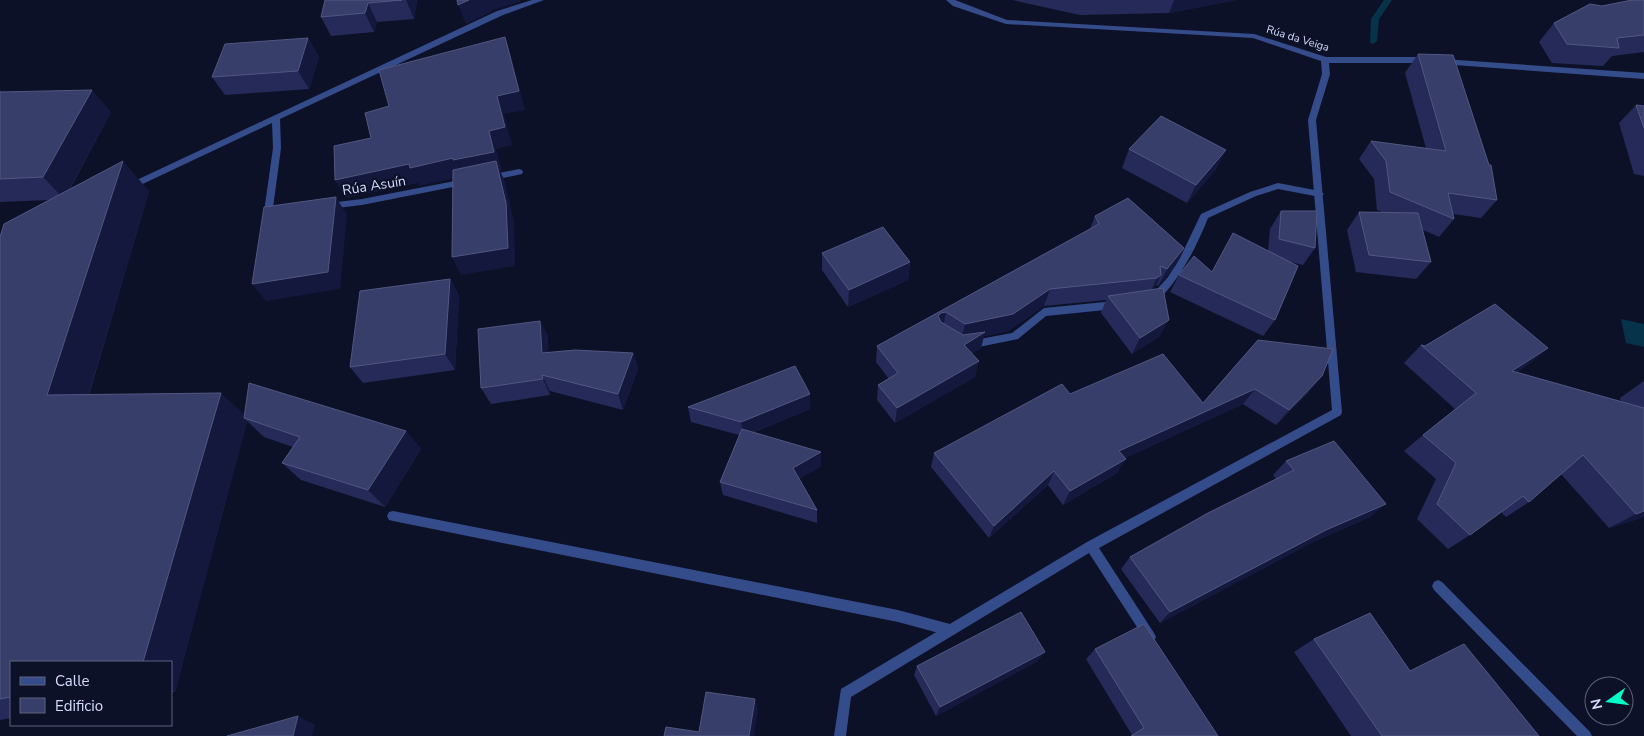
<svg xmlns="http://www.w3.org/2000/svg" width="1644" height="736" font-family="'Nunito Sans',sans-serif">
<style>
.water{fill:#063349}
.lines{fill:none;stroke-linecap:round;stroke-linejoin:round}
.stream{fill:#063349;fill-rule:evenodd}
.lane{fill:#354c8b;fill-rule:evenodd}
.street{fill:#354c8b;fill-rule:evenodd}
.wall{fill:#252a58}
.shaded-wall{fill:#14183d}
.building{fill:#383e6a;stroke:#515781}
.labels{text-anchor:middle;stroke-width:4.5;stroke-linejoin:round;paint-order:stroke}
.far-street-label{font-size:11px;fill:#d5ddff;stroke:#0d1128}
.street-label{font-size:14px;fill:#d5ddff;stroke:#0d1128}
</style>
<rect width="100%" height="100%" fill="#0d1128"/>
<path class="water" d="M1621,319L1644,324V347L1626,343Z"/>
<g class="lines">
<path class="stream" d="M1384,0H1392L1379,19L1377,41L1373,44L1370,43L1371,19Z"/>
<g class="lane">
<path d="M1278,183L1320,191L1324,194L1320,197L1278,189L1256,196L1208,218C1195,250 1181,277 1157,302H1151L1149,299L1151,296L1168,277L1180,258L1201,214L1250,192Z"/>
<path d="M1115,301L1120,305L1115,309L1046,316L1018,339L969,349L966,348L964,345L966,342L969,341L1012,333L1044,308Z"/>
<path d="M393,511L898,610L950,624L954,626L956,630L954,634L950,636L898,622L393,521L389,520L387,516L389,512Z"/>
</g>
<g class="street">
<path d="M532,0H544L503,15L280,119L281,148L273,208L277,209L278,211L277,213L268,215L264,212L273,148L272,123L132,189H126L125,187L126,185L497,11Z"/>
<path d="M946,0H955L1007,20L1254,34L1326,57H1426L1430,60L1426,63H1329L1330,74L1316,120L1342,412L1341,415L1099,548L1154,633L1156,637L1154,641L1150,643L1146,641L1089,553L851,697L846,736H834L841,689L1087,542L1332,410L1308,120L1322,74L1321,61L1253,38L1006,24L953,6Z"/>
<path d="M1443,59L1644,73V79L1440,64L1439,62Z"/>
<path d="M519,169L522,170L523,172L522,174L489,181L485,178L489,175Z"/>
<path d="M465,179L468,180L469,182L468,184L362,205L329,209L325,206L329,203L362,199Z"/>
<path d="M1438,580L1442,582L1590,732L1592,736H1577L1434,590L1432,586L1434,582Z"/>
</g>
</g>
<g class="wall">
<path d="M325,0H417L414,19L377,22L374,32L331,36L321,17Z"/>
<path d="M1012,0H1236L1169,13L1080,15Z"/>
<path d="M1644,0V52L1612,56L1603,66L1552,63L1539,42L1554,23Z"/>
<path d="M308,38L319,57L309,89L225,95L212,77Z"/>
<path d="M1418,54L1497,200L1481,218L1453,214L1454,219L1439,237L1423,230L1431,262L1416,279L1356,272L1347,230L1359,212H1382L1377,210L1374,179L1359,159L1371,141L1426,148L1405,73Z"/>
<path d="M0,90L2,92L111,112L70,189L149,191L89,395L244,414L406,431L421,449L385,507L301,480L282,463L293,447L264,437L247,421L175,692H171V662H11V718L0,720V237L50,200L0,202Z"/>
<path d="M1636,105L1644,106V176L1634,174L1619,123Z"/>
<path d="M1129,149L1217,168L1187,203L1122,168Z"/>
<path d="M1281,211L1315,248L1303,265L1291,262L1275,320L1263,336L1170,292L1179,275L1212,272L1268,251L1270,229Z"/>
<path d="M1095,216L1176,265L1158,286L1156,285L1154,290L1160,336L1132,354L1101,313L1106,300L1044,306L1008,331L984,336L981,348L972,353L975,377L895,423L877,400L878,385L889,379L876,362L877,346L1090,229Z"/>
<path d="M822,253L910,262L908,280L848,307L822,270Z"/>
<path d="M450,279L459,296L455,370L363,383L350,367Z"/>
<path d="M540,321L548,337V352L633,353L638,369L623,410L550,391V395L491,404L481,388Z"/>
<path d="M1258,340L1309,392L1276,425L1243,404L1125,458L1117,473L1063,505L1048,485L989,538L931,467L934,453L1203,403Z"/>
<path d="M1421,345L1425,346L1548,348L1526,366L1517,372L1621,402L1620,398L1644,381V517L1609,528L1561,474L1529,502L1506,517L1501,512L1470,535L1448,549L1417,519L1436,479L1404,451L1423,435L1455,409L1404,363Z"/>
<path d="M688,407L810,409L754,432L821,466L799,479L817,510V523L723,495L720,482L739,435L691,422Z"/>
<path d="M1286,461L1370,517L1311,543L1160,623L1121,569L1130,557L1276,479L1273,475Z"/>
<path d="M1314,639L1410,671L1539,736H1351L1294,652Z"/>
<path d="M1095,649L1218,736L1132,735L1086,659Z"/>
<path d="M1038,661L936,716L914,675L917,666Z"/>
</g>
<g class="shaded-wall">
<path d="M406,0H417L414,19Z"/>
<path d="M469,0H520V2L496,9L466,24L458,5Z"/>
<path d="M1174,0H1236L1169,13Z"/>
<path d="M368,3L377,22L374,32L365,13Z"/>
<path d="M505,37L511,56L525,110L504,114L512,145L496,149L502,170L500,171L504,179L514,221L515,266L461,275L452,257L460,177L419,186L418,183L346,198L335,180L489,131L497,96Z"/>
<path d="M308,38L319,57L309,89L298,71Z"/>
<path d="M92,90L111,112L64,199L43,177Z"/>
<path d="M1226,150L1217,168L1187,203L1196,185Z"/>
<path d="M123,161L149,191L81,420L47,395Z"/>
<path d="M336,197L347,215L340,289L266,301L252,284Z"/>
<path d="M1184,248L1176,265L1158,286L1167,269Z"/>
<path d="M910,262L908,280L848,307L849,290Z"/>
<path d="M1161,275L1153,292L1149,295L1157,278Z"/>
<path d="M450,279L459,296L455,370L445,354Z"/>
<path d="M1050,289L1044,306L1008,331L984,336L981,348L961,361V340L965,324Z"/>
<path d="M946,312L943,328L938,316L941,313Z"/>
<path d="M1169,320L1160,336L1132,354L1140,338Z"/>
<path d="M540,321L548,337L549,369L542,353Z"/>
<path d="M1548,348L1526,366L1491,388L1512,371Z"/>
<path d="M633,353L638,369L623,410L618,394Z"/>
<path d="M979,361L975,377L895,423L897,408Z"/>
<path d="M542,375L550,391V395L543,379Z"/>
<path d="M1322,376L1309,392L1276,425L1289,410Z"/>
<path d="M1255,389L1243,404L1110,465L1119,451Z"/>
<path d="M221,393L248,418H244L247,421L175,692L171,690V662H143Z"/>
<path d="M810,394V409L743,436L741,422Z"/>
<path d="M406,431L421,449L385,507L368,490Z"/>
<path d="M821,452V466L794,482L793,468Z"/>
<path d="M1126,459L1117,473L1063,505L1070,491Z"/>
<path d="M1054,471L1048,485L989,538L994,526Z"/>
<path d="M1386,504L1370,517L1311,543L1160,623L1170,612L1326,530Z"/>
<path d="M1644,511V517L1609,528L1636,514Z"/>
<path d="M1045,652L1038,661L936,716L940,707Z"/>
<path d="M755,699L758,710L754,736H749Z"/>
<path d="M298,716L315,725L312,736H293Z"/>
</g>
<g class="building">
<path d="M325,0H402L368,3L365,13L321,17Z"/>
<path d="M457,0H469L458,5Z"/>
<path d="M1632,0H1644V35L1617,38L1619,48L1567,44L1554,23L1590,4L1602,6Z"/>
<path d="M505,37L519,91L497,96L505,127L489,131L494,152L453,160V158L410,168L409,164L335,180L334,146L371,138L365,113L389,106L379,70Z"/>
<path d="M308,38L298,71L212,77L225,44Z"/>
<path d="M1418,54L1453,55L1489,165H1491L1497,200L1448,193L1454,219L1390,192L1386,161L1371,141L1446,151Z"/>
<path d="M92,90L43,177L0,179V92Z"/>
<path d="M1636,105L1644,106V128Z"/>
<path d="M1161,116L1226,150L1196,185L1129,149Z"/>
<path d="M123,161L47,395L221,393L143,662H11V697L0,699V237L4,224Z"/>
<path d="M496,161L506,203L508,248L452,257L453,170Z"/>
<path d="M336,197L328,272L252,284L264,207Z"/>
<path d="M1128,198L1184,248L1167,269L1160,266L1161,275L1157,278L1050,289L1013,314L965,324L946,312L941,313L938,316L941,322L963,335L985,332L964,345L979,361L897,408L878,385L898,373L877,346L1099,224L1095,216Z"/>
<path d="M1281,211H1317L1315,248L1279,239Z"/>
<path d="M1359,212L1418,213L1431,262L1369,255Z"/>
<path d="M883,227L910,262L849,290L822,253Z"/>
<path d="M1233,233L1298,266L1275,320L1179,275L1194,256L1212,272Z"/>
<path d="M450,279L445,354L350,367L360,291Z"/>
<path d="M1163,288L1169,320L1140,338L1108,296Z"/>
<path d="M1495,304L1548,348L1512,371L1644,408V511L1636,514L1583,455L1529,502L1523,496L1470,535L1437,504L1456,463L1423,435L1476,393L1421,345L1425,346Z"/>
<path d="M540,321L542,353L575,350L633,353L618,394L542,375L543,379L481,388L478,329Z"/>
<path d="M1258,340L1333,349L1322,376L1289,410L1255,389L1119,451L1126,459L1070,491L1054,471L994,526L934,453L1062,384L1070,394L1163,354L1203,403Z"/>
<path d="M795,366L810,394L741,422L688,407Z"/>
<path d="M249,383L406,431L368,490L282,463L300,437L244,418Z"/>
<path d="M742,429L821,452L793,468L817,510L720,482Z"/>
<path d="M1334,441L1386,504L1326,530L1170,612L1130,557L1208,513L1294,470L1286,461Z"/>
<path d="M1021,612L1045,652L940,707L917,666Z"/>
<path d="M1370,613L1410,671L1464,644L1539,736H1382L1314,639Z"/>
<path d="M1144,624L1218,736H1131L1144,728L1095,649Z"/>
<path d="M706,692L755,699L749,736H664L666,727L699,732Z"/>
<path d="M298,716L293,736H227Z"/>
</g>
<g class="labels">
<g class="far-street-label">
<text transform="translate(1298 38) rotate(17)" y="4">Rúa da Veiga</text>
</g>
<g class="street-label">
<text transform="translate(374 185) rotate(-9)" y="5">Rúa Asuín</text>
</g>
</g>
<rect x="10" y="661" width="162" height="65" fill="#0d1128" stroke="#5d637e"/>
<rect x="20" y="677" width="25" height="8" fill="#354c8b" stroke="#5d637e"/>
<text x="55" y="686" font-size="15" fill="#d5ddff">Calle</text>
<rect x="20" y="698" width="25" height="15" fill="#383e6a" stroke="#5d637e"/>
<text x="55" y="711" font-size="15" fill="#d5ddff">Edificio</text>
<g transform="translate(1609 701) rotate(256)"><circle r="24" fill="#0d1128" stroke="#5d637e"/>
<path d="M0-4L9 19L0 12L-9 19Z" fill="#01ffca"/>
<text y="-8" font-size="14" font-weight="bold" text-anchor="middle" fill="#d5ddff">N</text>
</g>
</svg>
